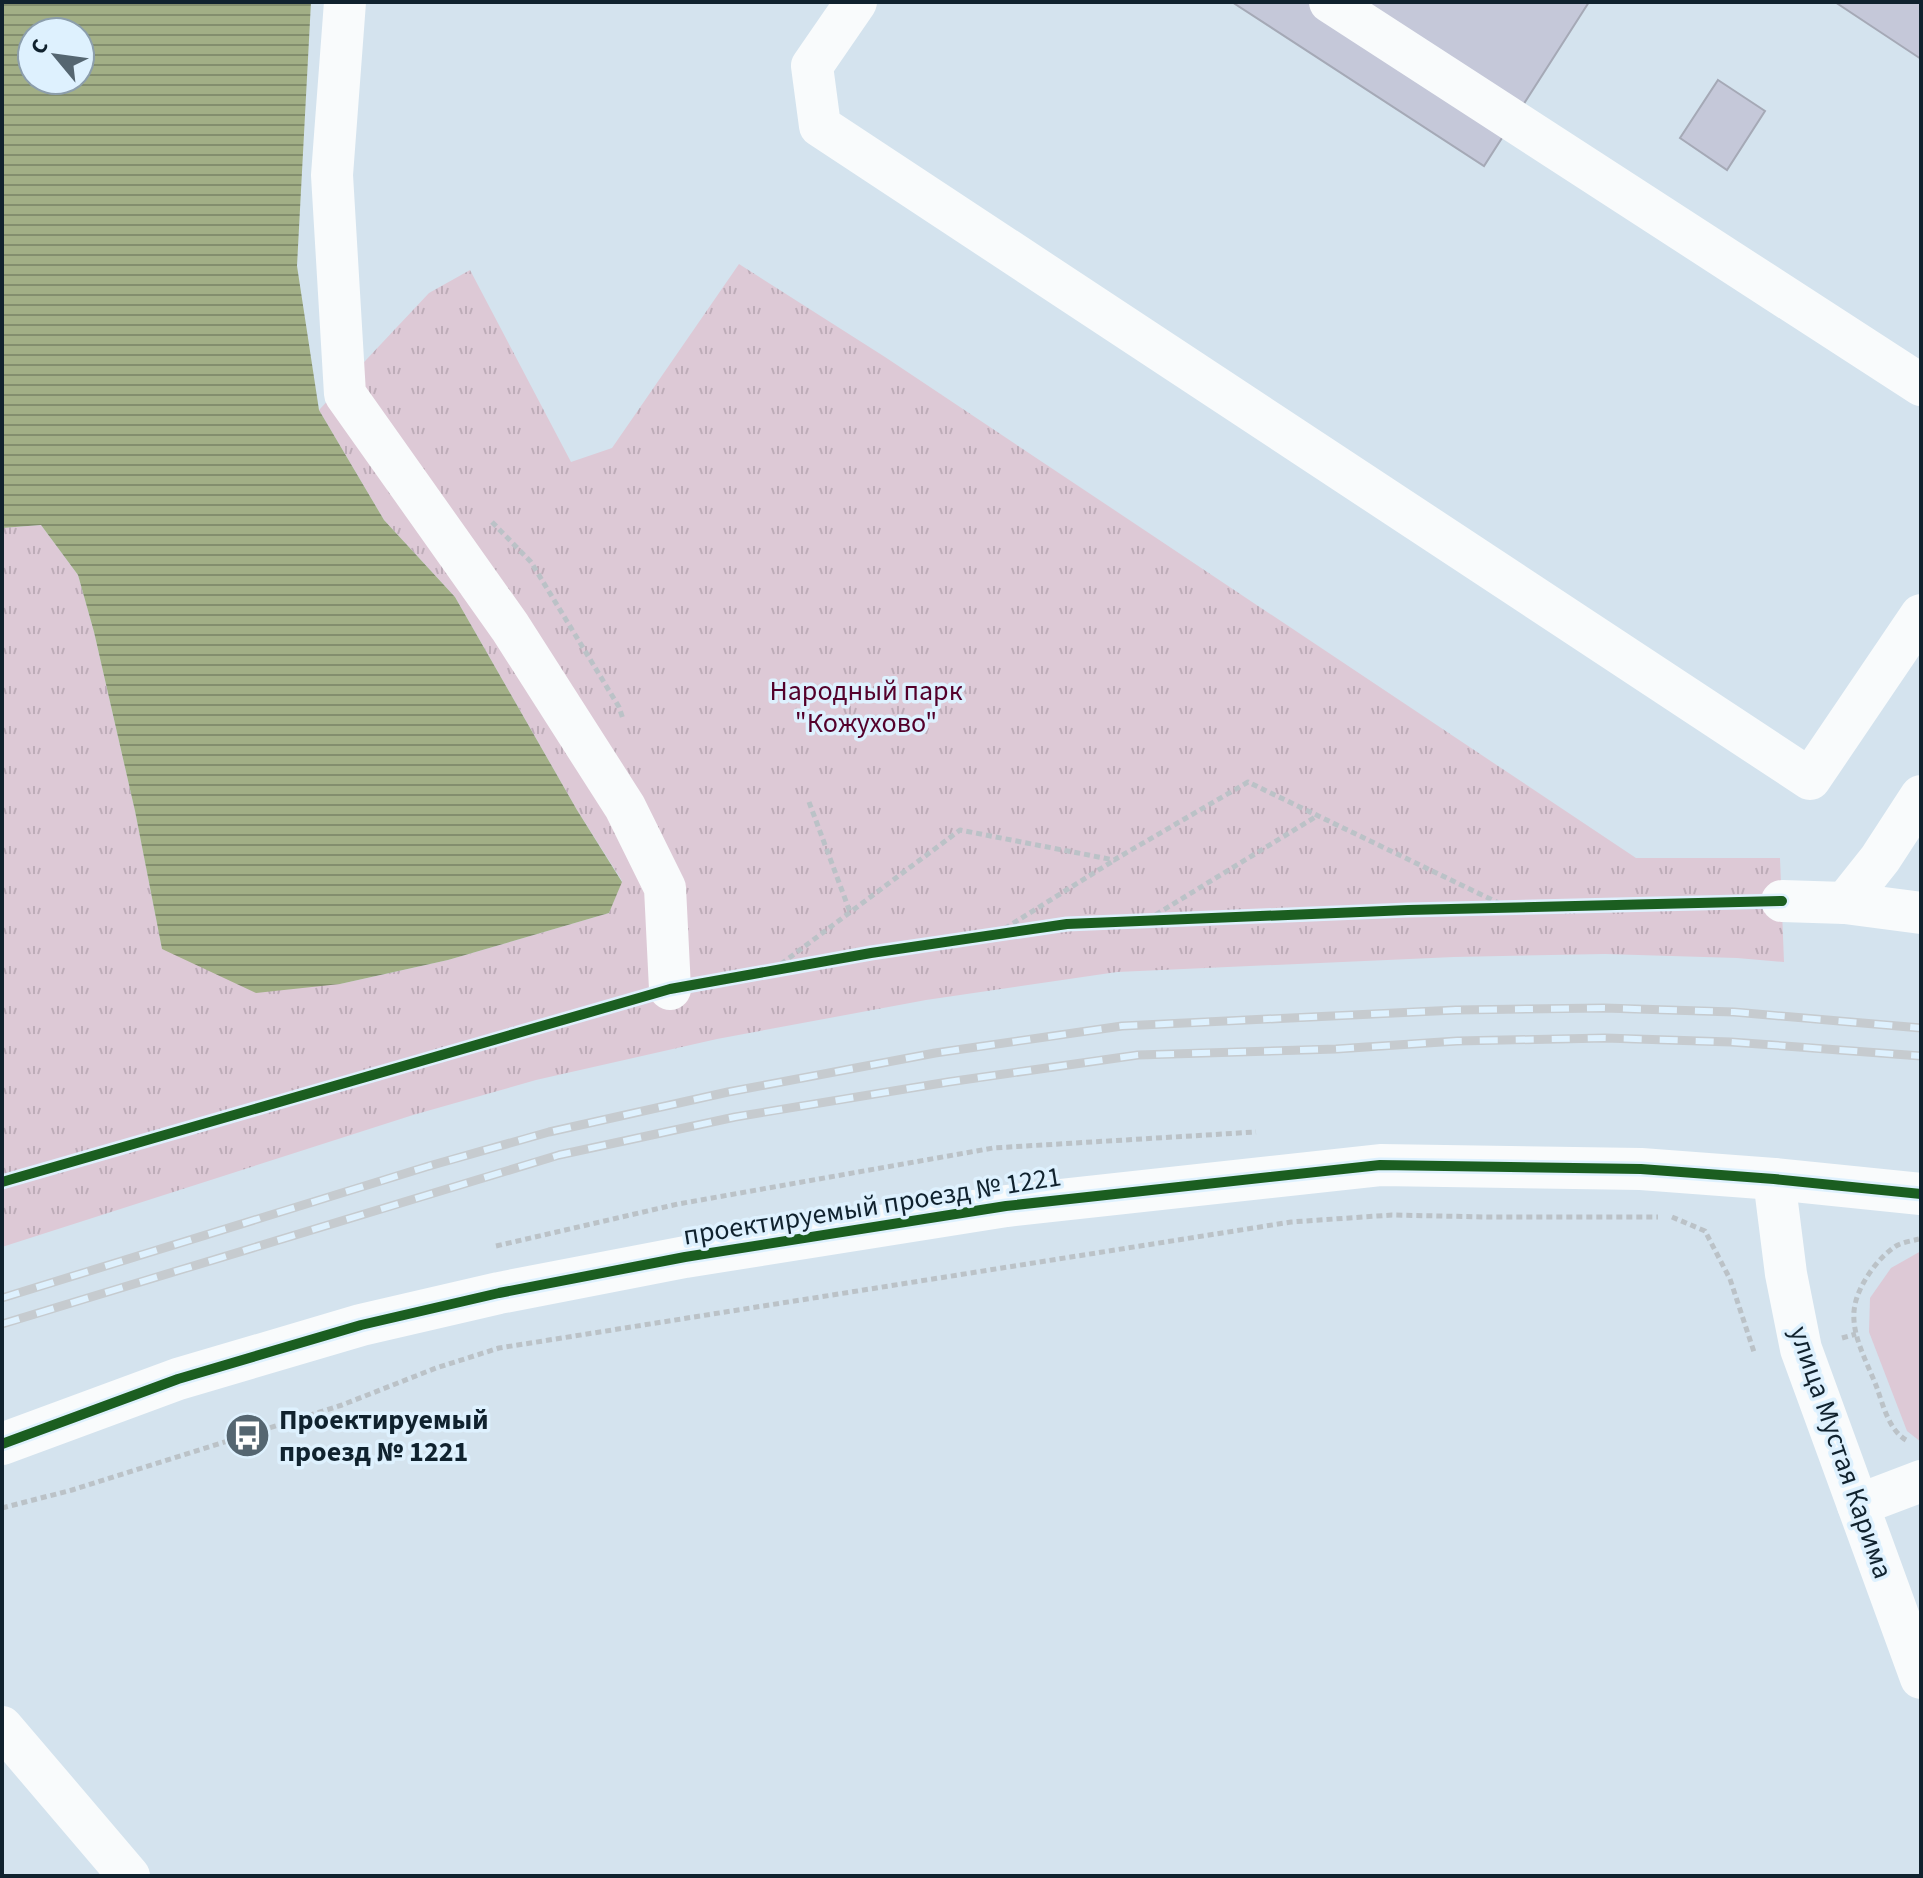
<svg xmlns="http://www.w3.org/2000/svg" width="1923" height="1878" font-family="'Source Sans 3',sans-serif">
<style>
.grass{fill:#ddc9d6}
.park{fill:url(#park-tufts)}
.water{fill:url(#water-rules);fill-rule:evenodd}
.building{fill:#c5c8d9;stroke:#a5a9b6;stroke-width:2}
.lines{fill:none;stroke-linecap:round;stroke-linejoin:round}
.path{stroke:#bbc2c7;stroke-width:5;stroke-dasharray:6 4;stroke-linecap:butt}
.minor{stroke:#f9fbfc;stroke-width:42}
.rail-casing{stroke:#c6cbcf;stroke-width:9}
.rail{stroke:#def1fe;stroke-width:6;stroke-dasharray:18;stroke-linecap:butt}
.cycleway-casing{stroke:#def1fe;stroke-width:15}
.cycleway{stroke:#1b5e20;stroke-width:10}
.labels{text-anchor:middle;stroke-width:7;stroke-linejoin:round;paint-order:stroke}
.park-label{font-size:28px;fill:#54002b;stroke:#def1fe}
.street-label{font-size:28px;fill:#10222e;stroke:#def1fe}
.poi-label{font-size:28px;font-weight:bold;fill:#10222e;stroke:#def1fe;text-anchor:start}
</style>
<defs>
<pattern id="park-tufts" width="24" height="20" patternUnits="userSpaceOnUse" patternTransform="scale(2)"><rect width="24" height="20" fill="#ddc9d6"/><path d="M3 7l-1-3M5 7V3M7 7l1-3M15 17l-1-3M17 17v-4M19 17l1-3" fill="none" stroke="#bdacb8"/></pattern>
<pattern id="water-rules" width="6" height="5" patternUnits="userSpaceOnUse" patternTransform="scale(2)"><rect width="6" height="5" fill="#a2af86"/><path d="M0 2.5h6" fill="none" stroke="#838e6e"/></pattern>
</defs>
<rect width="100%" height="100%" fill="#d4e3ee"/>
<path class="grass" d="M1921,1251V1442L1907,1431L1869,1332L1870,1298L1891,1268Z"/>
<path class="park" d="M739,264L885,357L1636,858H1780L1784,962L1737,958L1605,954L1454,957L1117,972L926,1000L717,1039L536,1080L413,1115L2,1247V528L41,525L78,575L94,632L135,811L162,949L340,984L448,960L609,913L622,881L577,810L455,597L384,520L319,410L429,293L470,270L571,462L612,448Z"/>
<path class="water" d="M2,2H311L297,266L319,410L384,520L455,597L577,810L622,882L609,913L448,960L340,984L256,993L162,949L135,811L94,632L78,575L41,525L2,528ZM32,32H80V80H32Z"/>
<g class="building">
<path d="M1232,2H1589L1484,166Z"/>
<path d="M1835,2H1921V59Z"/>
<path d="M1718,80L1765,111L1727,170L1680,138Z"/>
</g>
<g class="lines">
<g class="path">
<path d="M492,522L531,562L619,707L623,719"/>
<path d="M809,802L850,912"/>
<path d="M1147,920L1317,816"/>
<path d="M996,934L1113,861"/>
<path d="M773,970L960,830L1114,860L1248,782L1509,908"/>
<path d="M1672,1217L1705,1231L1730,1279L1755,1355"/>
<path d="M496,1246L678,1204L993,1148L1256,1132"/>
<path d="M1842,1338L1856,1334"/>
<path d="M1906,1440C1889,1430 1883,1405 1877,1388C1868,1364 1852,1337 1854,1312C1855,1289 1877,1258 1896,1246C1903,1242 1912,1241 1919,1239"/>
<path d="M2,1508L72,1490L342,1405L436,1368L499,1348L1291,1222L1392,1215L1487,1217H1658"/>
</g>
<g class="minor">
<path d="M345,2L332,175L345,394L510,627L625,807L665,888L670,989"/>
<path d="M856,2L812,66L820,126L1810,779L1921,615"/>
<path d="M1330,2L1921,385"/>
<path d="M1782,901L1845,903L1880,859L1921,796"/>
<path d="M1845,903L1921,913"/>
<path d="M1774,1179L1786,1274L1801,1349L1921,1678"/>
<path d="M2,1444L178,1379L361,1325L499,1293L685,1257L1006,1206L1380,1165L1641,1169L1774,1179L1921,1194"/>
<path d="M1858,1505L1921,1481"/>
<path d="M2,1727L129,1876"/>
</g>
<defs>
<g id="rail">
<path d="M2,1298L429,1166L549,1132L728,1092L935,1053L1122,1026L1456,1010L1604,1008L1734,1012L1921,1028"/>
<path d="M2,1324L559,1155L735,1117L948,1082L1138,1055L1336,1049L1457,1041L1605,1038L1731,1042L1921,1056"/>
</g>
</defs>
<use href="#rail" class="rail-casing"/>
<use href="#rail" class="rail"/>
<defs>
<g id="cycleway">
<path d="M2,1182L670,989L871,953L1067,924L1408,910L1782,901"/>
<path d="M2,1444L178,1379L361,1325L499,1293L685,1257L1006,1206L1380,1165L1641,1169L1774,1179L1921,1194"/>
</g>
</defs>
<use href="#cycleway" class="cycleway-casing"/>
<use href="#cycleway" class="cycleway"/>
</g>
<defs>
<symbol id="bus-disc" viewBox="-11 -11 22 22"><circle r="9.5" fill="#556671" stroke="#def1fe"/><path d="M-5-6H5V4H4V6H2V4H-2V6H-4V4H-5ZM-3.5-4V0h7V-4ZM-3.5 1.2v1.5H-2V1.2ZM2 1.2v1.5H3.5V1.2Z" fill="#fff"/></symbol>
</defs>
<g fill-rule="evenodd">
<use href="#bus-disc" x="222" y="1410" width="51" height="51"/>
</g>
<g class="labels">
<g class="park-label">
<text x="866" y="700">Народный парк<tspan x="866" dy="32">"Кожухово"</tspan></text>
</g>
<g class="street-label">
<text transform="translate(872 1205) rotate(-9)" y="10">проектируемый проезд № 1221</text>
<text transform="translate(1842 1452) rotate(71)" y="10">улица Мустая Карима</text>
</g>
<g class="poi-label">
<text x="279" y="1429">Проектируемый<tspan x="279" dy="32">проезд № 1221</tspan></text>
</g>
</g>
<rect width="1923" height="1878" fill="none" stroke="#10222e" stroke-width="8"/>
<g transform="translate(56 56) rotate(299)"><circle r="38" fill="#def1fe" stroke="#8c9eab" stroke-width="2"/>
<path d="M0-6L14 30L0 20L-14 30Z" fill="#556671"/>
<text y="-12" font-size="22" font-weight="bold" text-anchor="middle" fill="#10222e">С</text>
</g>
</svg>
